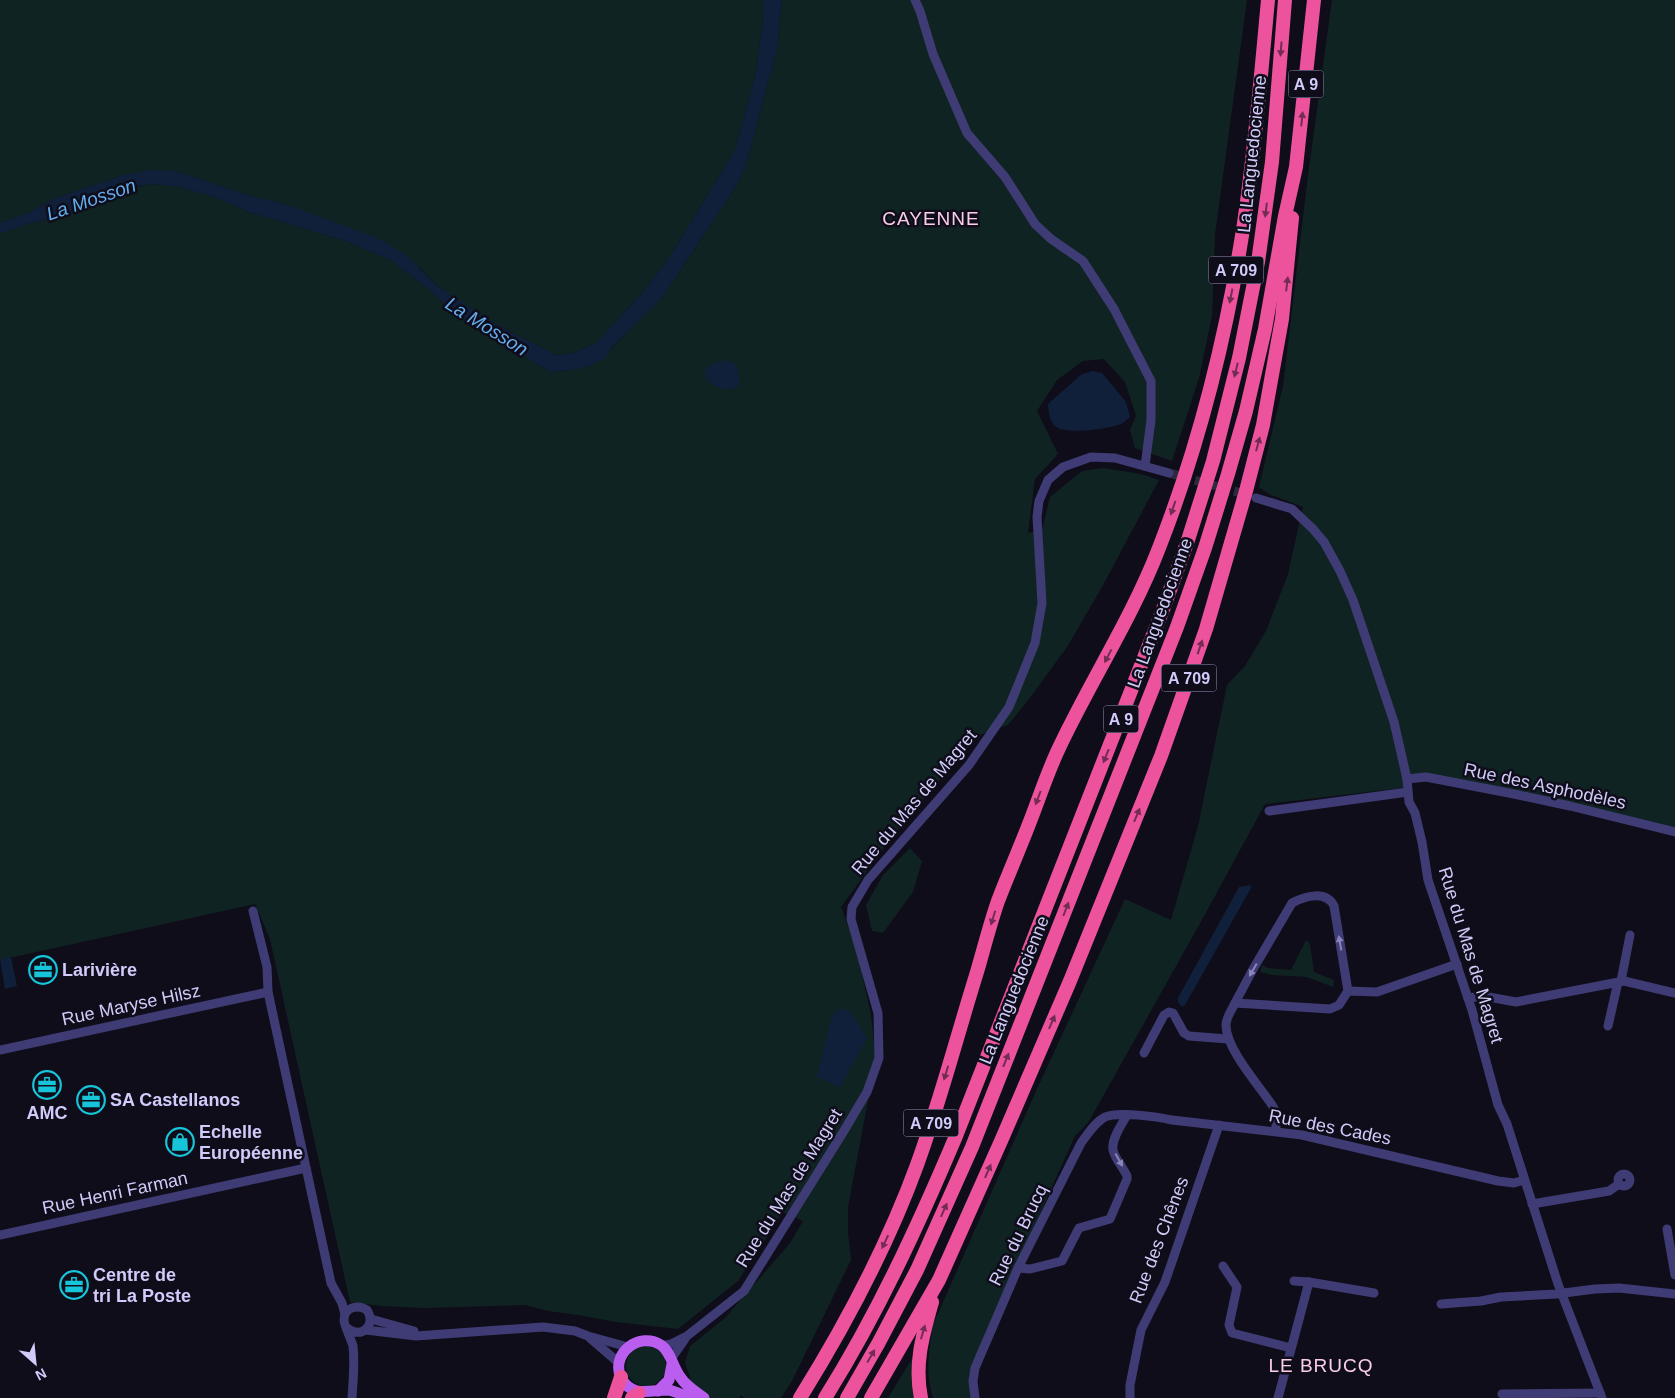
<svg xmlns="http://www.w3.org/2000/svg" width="1675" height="1398" font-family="Helvetica,sans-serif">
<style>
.green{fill:#102323}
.water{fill:#10203b}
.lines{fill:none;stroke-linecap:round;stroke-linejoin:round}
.minor-tunnel{stroke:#2c2a3c;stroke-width:9;stroke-dasharray:9 4.5;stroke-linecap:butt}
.minor{stroke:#3f3c75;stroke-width:9}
.major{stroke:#b95eee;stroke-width:11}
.highway{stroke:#ed539c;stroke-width:14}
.oneway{fill:#732c54}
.oneway2{fill:#8884b8}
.labels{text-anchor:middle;stroke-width:5;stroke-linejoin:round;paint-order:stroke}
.shield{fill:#0f0d1a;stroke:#9792b7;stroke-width:1}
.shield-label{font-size:16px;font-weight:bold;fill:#d1cbfa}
.street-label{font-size:18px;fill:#d1cbfa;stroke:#0f0d1a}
.poi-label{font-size:18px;font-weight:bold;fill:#d1cbfa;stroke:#0f0d1a;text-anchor:start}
.water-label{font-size:19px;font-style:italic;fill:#64aeef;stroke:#0f0d1a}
.neighbourhood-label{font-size:19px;letter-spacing:1px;fill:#facde9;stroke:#0f0d1a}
</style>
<rect width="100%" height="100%" fill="#0f0d1a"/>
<g class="green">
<path d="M0,0H764V13L756,72L735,150L669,258L644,291L595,344L573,353L556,355L494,323L459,301L437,286L420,268L291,206L247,195L176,171L124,175L55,198L28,213L0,223Z"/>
<path d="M782,0H1247L1215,234L1212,316L1199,378L1172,461L1135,448L1130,430L1136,416L1125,382L1104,359L1083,361L1057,380L1037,411L1058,454L1035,479L1028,533L1042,530L1050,497L1082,471L1103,468L1141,474L1159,480L1102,587L1067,647L1035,691L1008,725L974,737L956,761L895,833L841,907L860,959V965L871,1015L876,1058L848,1207V1232L851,1260L792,1381L781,1398H744L741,1395L739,1398H682L690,1377L685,1363L690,1346L725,1318L790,1243L803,1221L783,1212L738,1281L678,1329L616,1322L578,1315L548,1311L526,1305L425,1308L381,1306L350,1302L270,939L255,904L0,960V233L14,229L26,224L54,218L96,202L119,190L151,184L175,186L215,197L249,212L346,241L390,260L430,290L445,305L460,315L477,329L485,335L504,343L550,372L578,369L591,365L610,350L650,308L662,298L735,188L745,168L777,49Z"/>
<path d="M1332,0H1675V829L1421,774L1402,788L1265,804L1203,918L1088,1123L1075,1136L984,1336L971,1373L972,1398H933C925,1373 929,1350 933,1325L1036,1091L1125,899L1171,920L1198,826L1227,685L1245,666L1266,631L1288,574L1303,507L1269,494L1259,487L1283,386L1308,175Z"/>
<path d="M910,848L922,861L913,892L883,933L872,931L866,905L883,875Z"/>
<path d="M1306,940L1310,944L1314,972L1334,980L1333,987L1307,977L1273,975L1260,972L1262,965L1268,968L1291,970Z"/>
<circle cx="646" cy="1366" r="20"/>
<path d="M913,1357L917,1398H888Z"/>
</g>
<g class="water">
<path d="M764,0H782L777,49L745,168L735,188L662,298L611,348L608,354L603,359L591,365L578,369L550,372L504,343L485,335L477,329L460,315L445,305L430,290L390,260L346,241L249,212L215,197L175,186L151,184L119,189L96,202L54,218L26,224L14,229L0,233V223L28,213L55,198L124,175L150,170L176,171L247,195L291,206L377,238L405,254L437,286L494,323L556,355L573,353L595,344L644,291L669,258L735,150L756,72L764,13Z"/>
<path d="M723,361L732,362C737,366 738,370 739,376C745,398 703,389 705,371L714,363Z"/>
<path d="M1093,371L1102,373L1126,402L1130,417C1127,419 1124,423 1121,424C1109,429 1070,434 1058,428C1049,423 1049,413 1048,404L1082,374Z"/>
<path d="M1251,885V888L1185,1005L1182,1007L1178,1002V998L1239,887Z"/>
<path d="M11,957L17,986L5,989L0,959Z"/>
<path d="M842,1009L849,1010L867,1038L840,1087L817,1077L832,1016L837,1010Z"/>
</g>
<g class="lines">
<path class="minor-tunnel" d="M1169,473L1248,495"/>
<g class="minor">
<path d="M915,0L920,11L933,54L967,133L1005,177L1035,224L1051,239L1083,261L1114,309L1151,381V420L1145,466"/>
<path d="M1256,498L1292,509L1313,529L1324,542L1340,571L1353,600L1394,722L1407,779L1409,802L1415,813L1422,842L1428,880L1472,1010L1498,1105L1507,1124L1558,1284L1602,1398"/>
<path d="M1407,779L1426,777L1514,794L1570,806L1675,832"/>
<path d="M1269,811L1408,792"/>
<path d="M253,911L267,967L268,992L331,1283L342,1303L345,1314"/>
<path d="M1621,981L1630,935"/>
<path d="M1468,998L1483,996L1516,1002L1624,981L1675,993"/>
<path d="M1235,1003L1252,971L1292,903C1305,896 1326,890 1334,906L1348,991"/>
<path d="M1608,1026L1618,982"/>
<path d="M0,1050L268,992"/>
<path d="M1144,1053L1164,1015L1169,1012L1173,1013L1184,1033L1189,1036L1228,1039"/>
<path d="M1276,1131V1112L1272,1105C1258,1084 1226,1049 1226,1025C1226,1017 1232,1010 1235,1003L1330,1009L1339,1005L1348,991L1377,992L1457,964"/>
<circle cx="1624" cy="1180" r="6"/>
<path d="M1532,1204L1609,1191L1619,1184"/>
<path d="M1667,1229L1675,1275"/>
<path d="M0,1235L306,1168"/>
<path d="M1223,1266L1237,1287L1229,1325L1232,1333L1291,1348"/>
<path d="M1018,1268L1030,1269L1062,1261L1079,1228L1110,1219L1127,1179V1176C1123,1167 1115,1159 1113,1150C1111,1139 1122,1124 1127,1115"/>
<path d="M1294,1281L1309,1282"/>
<path d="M1441,1304L1481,1301L1501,1297L1556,1294L1595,1289L1619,1288L1675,1294"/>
<path d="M371,1319L414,1331"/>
<path d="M347,1328C361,1340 377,1325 367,1310C358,1304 344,1307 344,1320C344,1325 351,1339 353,1346C355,1363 353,1381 352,1398"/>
<path d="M366,1330L416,1336L543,1327L575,1331L588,1336L628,1347"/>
<path d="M590,1338L619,1363"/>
<path d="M662,1346L671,1344L687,1336L744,1291L842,1134L867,1092L879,1058L878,1013L851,919L852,907L868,880L969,765L1009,707L1035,643L1042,603L1037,517L1039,501L1048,480L1063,467L1091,457L1115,458L1169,473"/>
<path d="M671,1359L685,1339"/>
<path d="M1502,1394L1600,1393"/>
<path d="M975,1398L973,1381L975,1368L1018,1268L1081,1143C1088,1134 1095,1122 1105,1117C1118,1111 1159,1117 1172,1120L1302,1135L1498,1181L1514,1183L1524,1180"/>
<path d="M1130,1398V1385L1141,1330L1165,1282L1219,1125"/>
<path d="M1278,1398L1309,1282L1374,1293"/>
</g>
<g class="major">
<path d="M658,1391L669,1380L672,1364"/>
<path d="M690,1398C683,1395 675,1391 668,1390C650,1390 632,1398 621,1378C610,1353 640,1331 661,1345C671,1352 673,1368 681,1378C686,1386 696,1392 704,1398"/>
</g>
<g class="highway">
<path d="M614,1398L621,1377"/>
<path d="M632,1398L639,1393"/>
<path d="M800,1398C846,1324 887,1247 917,1165C940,1102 957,1036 977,972C984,948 990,924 998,901C1008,875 1019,850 1029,824C1039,799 1047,773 1059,748C1091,680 1132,618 1159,548C1200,443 1227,333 1244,223C1255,149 1261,74 1268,0"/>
<path d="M825,1398C877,1315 918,1226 956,1136L1162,612L1188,540L1213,461L1239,358L1258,262L1272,162L1285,0"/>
<path d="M847,1398L878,1344L917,1270L972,1147L1177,627L1205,548L1228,474L1246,411L1265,329L1285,216L1296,167L1314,0"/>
<path d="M871,1398L939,1280L1001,1141L1070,981L1161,756L1206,629L1246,491L1263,425L1282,319L1292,218"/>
<path d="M921,1398C914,1364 923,1334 932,1302"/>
</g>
</g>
<defs><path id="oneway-solid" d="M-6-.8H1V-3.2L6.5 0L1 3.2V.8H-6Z" transform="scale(1.25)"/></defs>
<g class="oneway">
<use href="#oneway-solid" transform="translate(1281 49) rotate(94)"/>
<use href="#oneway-solid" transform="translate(1302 119) rotate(-84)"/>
<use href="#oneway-solid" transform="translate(1266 210) rotate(97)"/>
<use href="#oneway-solid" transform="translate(1287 284) rotate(-83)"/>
<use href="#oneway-solid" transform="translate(1231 296) rotate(101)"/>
<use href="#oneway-solid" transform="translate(1236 370) rotate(104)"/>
<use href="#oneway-solid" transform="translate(1258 444) rotate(-75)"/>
<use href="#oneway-solid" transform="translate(1173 508) rotate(109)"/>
<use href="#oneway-solid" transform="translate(1200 647) rotate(-71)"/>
<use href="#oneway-solid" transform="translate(1108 656) rotate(118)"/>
<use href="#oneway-solid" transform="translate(1106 756) rotate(112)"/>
<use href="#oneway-solid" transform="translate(1038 798) rotate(111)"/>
<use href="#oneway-solid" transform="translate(1137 815) rotate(-67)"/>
<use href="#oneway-solid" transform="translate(1066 909) rotate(-69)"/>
<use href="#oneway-solid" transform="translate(993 918) rotate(107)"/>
<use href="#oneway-solid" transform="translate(1052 1022) rotate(-67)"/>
<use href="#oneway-solid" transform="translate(1006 1060) rotate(-68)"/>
<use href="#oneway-solid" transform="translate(946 1073) rotate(107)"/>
<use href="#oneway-solid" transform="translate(988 1171) rotate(-66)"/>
<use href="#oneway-solid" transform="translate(944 1210) rotate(-66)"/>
<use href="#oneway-solid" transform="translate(885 1242) rotate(115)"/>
<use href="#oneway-solid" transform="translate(923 1332) rotate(-74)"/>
<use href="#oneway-solid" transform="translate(871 1356) rotate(-60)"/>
</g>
<g class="oneway2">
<use href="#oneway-solid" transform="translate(1340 943) rotate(-100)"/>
<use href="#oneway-solid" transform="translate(1253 970) rotate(120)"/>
<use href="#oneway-solid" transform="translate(1119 1160) rotate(61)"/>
</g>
<defs>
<symbol id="office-ring" viewBox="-11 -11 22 22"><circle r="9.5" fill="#0f0d1a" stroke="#17c5da" stroke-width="1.5"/><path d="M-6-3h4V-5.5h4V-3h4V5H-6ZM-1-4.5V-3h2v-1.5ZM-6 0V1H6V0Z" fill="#17c5da"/></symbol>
<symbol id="shop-ring" viewBox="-11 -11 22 22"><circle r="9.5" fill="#0f0d1a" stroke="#17c5da" stroke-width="1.5"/><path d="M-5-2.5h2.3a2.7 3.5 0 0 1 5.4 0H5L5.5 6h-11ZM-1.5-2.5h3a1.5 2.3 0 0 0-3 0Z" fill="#17c5da"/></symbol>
</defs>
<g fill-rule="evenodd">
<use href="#office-ring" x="27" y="954" width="32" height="32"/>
<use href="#office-ring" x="31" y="1069" width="32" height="32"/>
<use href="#office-ring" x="75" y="1084" width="32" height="32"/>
<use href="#shop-ring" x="164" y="1126" width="32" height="32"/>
<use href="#office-ring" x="58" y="1269" width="32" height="32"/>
</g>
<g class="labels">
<g class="shield">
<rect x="1288.5" y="70.5" width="35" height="27" rx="4"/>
<rect x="1208.5" y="256.5" width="55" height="27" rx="4"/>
<rect x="1161.5" y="664.5" width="55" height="27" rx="4"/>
<rect x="1103.5" y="705.5" width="35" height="27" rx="4"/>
<rect x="903.5" y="1109.5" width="55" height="27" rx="4"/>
</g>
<g class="shield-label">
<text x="1306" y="90">A 9</text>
<text x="1236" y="276">A 709</text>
<text x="1189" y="684">A 709</text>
<text x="1121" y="725">A 9</text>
<text x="931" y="1129">A 709</text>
</g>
<g class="street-label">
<text transform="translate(1252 154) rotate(-84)" y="6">La Languedocienne</text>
<text transform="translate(1160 613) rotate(-70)" y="6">La Languedocienne</text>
<text transform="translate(1545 786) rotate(12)" y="6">Rue des Asphodèles</text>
<text transform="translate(914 802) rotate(-50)" y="6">Rue du Mas de Magret</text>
<text transform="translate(1471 955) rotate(73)" y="6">Rue du Mas de Magret</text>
<text transform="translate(1014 990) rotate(-68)" y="6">La Languedocienne</text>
<text transform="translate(131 1005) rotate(-12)" y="6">Rue Maryse Hilsz</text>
<text transform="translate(1330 1127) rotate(11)" y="6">Rue des Cades</text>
<text transform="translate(789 1188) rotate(-58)" y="6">Rue du Mas de Magret</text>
<text transform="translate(115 1193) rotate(-12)" y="6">Rue Henri Farman</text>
<text transform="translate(1018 1235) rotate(-64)" y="6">Rue du Brucq</text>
<text transform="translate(1159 1240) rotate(-69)" y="6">Rue des Chênes</text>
</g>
<g class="poi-label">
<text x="62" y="976">Larivière</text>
<text x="110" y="1106">SA Castellanos</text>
<text x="47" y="1119" text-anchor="middle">AMC</text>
<text x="199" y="1138">Echelle<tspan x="199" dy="21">Européenne</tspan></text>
<text x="93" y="1281">Centre de<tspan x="93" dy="21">tri La Poste</tspan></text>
</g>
<g class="water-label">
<text transform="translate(91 199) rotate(-19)" y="7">La Mosson</text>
<text transform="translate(487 326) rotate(32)" y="7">La Mosson</text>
</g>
<g class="neighbourhood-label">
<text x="931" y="225">CAYENNE</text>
<text x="1321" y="1372">LE BRUCQ</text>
</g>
</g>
<g transform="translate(35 1363) rotate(153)" stroke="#0f0d1a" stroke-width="4" paint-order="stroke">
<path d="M0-4L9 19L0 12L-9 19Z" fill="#d1cbfa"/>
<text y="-8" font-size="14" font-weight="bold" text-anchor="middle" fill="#d1cbfa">N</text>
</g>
</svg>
